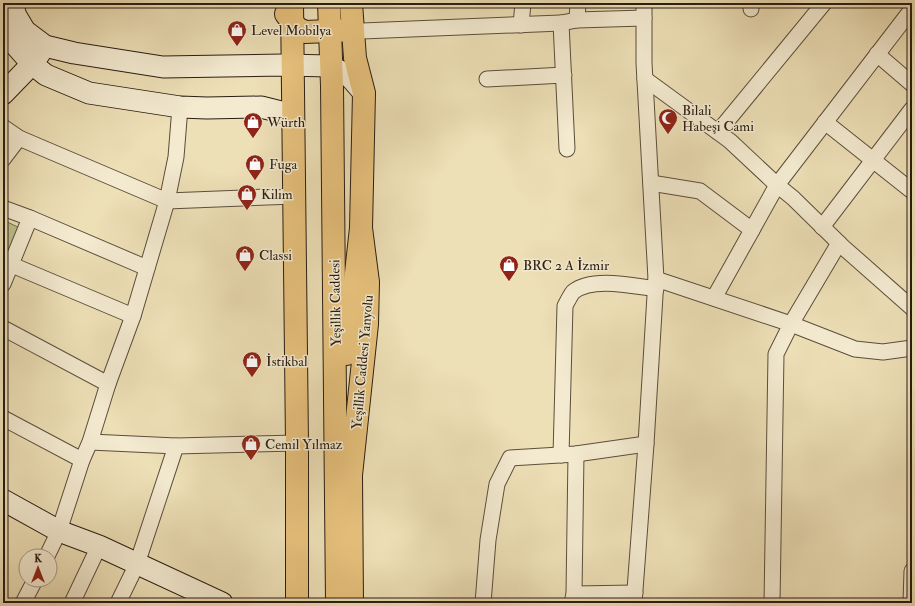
<svg xmlns="http://www.w3.org/2000/svg" width="915" height="606" font-family="'IM FELL Double Pica',serif">
<style>
.green{fill:#bcc18b;stroke:#736f4e}
.lines{fill:none;stroke-linecap:round;stroke-linejoin:round}
.street-casing{stroke:#5b4e3b;stroke-width:17}
.secondary-casing{stroke:#2a1d12;stroke-width:23}
.primary-casing{stroke:#2a1d12;stroke-width:24}
.highway-casing{stroke:#2a1d12;stroke-width:24}
.street{stroke:#f3ead0;stroke-width:15}
.secondary{stroke:#f3ead0;stroke-width:21}
.primary{stroke:#e6c07b;stroke-width:22}
.highway{stroke:#e6c07b;stroke-width:22}
.labels{text-anchor:middle;stroke-width:3;stroke-linejoin:round;paint-order:stroke}
.poi-label{font-size:14px;fill:#2a1d12;stroke:#f3ead0;text-anchor:start}
.street-label{font-size:14px;fill:#2a1d12;stroke:#f3ead0}
</style>
<rect width="100%" height="100%" fill="#eddfb6"/>
<filter id="stains"><feTurbulence type="fractalNoise" baseFrequency=".005" numOctaves="4"/><feColorMatrix values="0 0 0 0 .2 0 0 0 0 .09 0 0 0 0 .02 0 0 0 .5 -.17"/></filter>
<radialGradient id="worn" r=".72"><stop offset=".6" stop-color="#630" stop-opacity="0"/><stop offset="1" stop-color="#630" stop-opacity=".3"/></radialGradient>
<path class="green" d="M3,220L22,229L3,273Z"/>
<g class="lines">
<defs>
<g id="street">
<path d="M644,3V63L656,279L791,324L855,349L883,352L912,348"/>
<path d="M751,9V3"/>
<path d="M577,20L578,3"/>
<path d="M561,23L567,149"/>
<path d="M521,25L523,3"/>
<path d="M353,30L362,31L561,23L577,20L644,18"/>
<path d="M877,54L912,84"/>
<path d="M487,79L564,75"/>
<path d="M645,79L730,141L777,185L793,198L843,247L912,308"/>
<path d="M825,122L912,191"/>
<path d="M3,127L19,138L167,201L295,196"/>
<path d="M718,132L824,3"/>
<path d="M3,159L19,138"/>
<path d="M651,183L700,191L752,230L777,185L912,9"/>
<path d="M3,208L30,218L147,268"/>
<path d="M822,227L912,109"/>
<path d="M12,265L133,316"/>
<path d="M3,284L30,218"/>
<path d="M714,298L752,230"/>
<path d="M3,328L108,384"/>
<path d="M3,418L82,460"/>
<path d="M90,442L176,446L297,443"/>
<path d="M561,455L565,306C567,302 570,296 573,292C592,276 633,286 656,289"/>
<path d="M47,556L59,531L82,460L90,442L108,384L133,316L167,201L176,157L180,107"/>
<path d="M574,594L635,593"/>
<path d="M23,603L35,580"/>
<path d="M72,603L99,546"/>
<path d="M118,603L137,564L176,446"/>
<path d="M483,603L488,540L497,484L510,458L576,454L646,444"/>
<path d="M572,603L574,594L576,454"/>
<path d="M634,603L646,444L656,279"/>
<path d="M772,603L776,354L791,324L839,243"/>
<path d="M911,603L912,571"/>
</g>
<g id="secondary">
<path d="M12,3L16,16L25,31L45,46L74,53L163,67L283,65L331,66L350,77L364,93"/>
<path d="M3,31L32,64L46,75L89,93L180,107L207,108L261,107L285,113"/>
<path d="M3,94L32,64L40,53"/>
<path d="M3,500L59,531L99,546L222,603"/>
</g>
<path id="primary" d="M351,3L355,58L364,93L361,228L368,282L367,324L351,475L352,603"/>
<g id="highway">
<path d="M292,3L297,443V603"/>
<path d="M329,3L332,86L337,603"/>
<path d="M286,14L297,28L305,32L353,30"/>
<path d="M347,354L361,228"/>
</g>
</defs>
<use href="#street" class="street-casing"/>
<use href="#secondary" class="secondary-casing"/>
<use href="#primary" class="primary-casing"/>
<use href="#highway" class="highway-casing"/>
<use href="#street" class="street"/>
<use href="#secondary" class="secondary"/>
<use href="#primary" class="primary"/>
<use href="#highway" class="highway"/>
</g>
<defs>
<symbol id="shop-pin" viewBox="-11 -11 22 30"><path d="M0 17L-7.5 6A9.5 9.5 0 1 1 7.5 6Z" fill="#8f2418" stroke="#f3ead0"/><path d="M-5-2.5h2.3a2.7 3.5 0 0 1 5.4 0H5L5.5 6h-11ZM-1.5-2.5h3a1.5 2.3 0 0 0-3 0Z" fill="#fff"/></symbol>
<symbol id="mosque-pin" viewBox="-11 -11 22 30"><path d="M0 17L-7.5 6A9.5 9.5 0 1 1 7.5 6Z" fill="#8f2418" stroke="#f3ead0"/><path d="M3.5-4.9A6 6 0 1 0 3.5 4.9A5 5 0 1 1 3.5-4.9Z" fill="#fff"/></symbol>
</defs>
<g fill-rule="evenodd">
<use href="#shop-pin" x="226" y="19" width="22" height="30"/>
<use href="#mosque-pin" x="657" y="107" width="22" height="30"/>
<use href="#shop-pin" x="242" y="111" width="22" height="30"/>
<use href="#shop-pin" x="244" y="153" width="22" height="30"/>
<use href="#shop-pin" x="236" y="183" width="22" height="30"/>
<use href="#shop-pin" x="234" y="244" width="22" height="30"/>
<use href="#shop-pin" x="498" y="254" width="22" height="30"/>
<use href="#shop-pin" x="241" y="350" width="22" height="30"/>
<use href="#shop-pin" x="240" y="433" width="22" height="30"/>
</g>
<g class="labels">
<g class="poi-label">
<text x="251" y="35">Level Mobilya</text>
<text x="682" y="115">Bilali<tspan x="682" dy="16">Habeşi Cami</tspan></text>
<text x="267" y="127">Würth</text>
<text x="269" y="169">Fuga</text>
<text x="261" y="199">Kilim</text>
<text x="259" y="260">Classi</text>
<text x="523" y="270">BRC 2 A İzmir</text>
<text x="266" y="366">İstikbal</text>
<text x="265" y="449">Cemil Yılmaz</text>
</g>
<g class="street-label">
<text transform="translate(335 303) rotate(-91)" y="5">Yeşillik Caddesi</text>
<text transform="translate(362 362) rotate(-85)" y="5">Yeşillik Caddesi Yanyolu</text>
</g>
</g>
<rect width="915" height="606" fill="none" stroke="#eddfb6" stroke-width="16"/>
<rect x="4" y="4" width="907" height="598" fill="none" stroke="#2a1d12" stroke-width="2"/>
<rect x="8" y="8" width="899" height="590" fill="none" stroke="#2a1d12"/>
<g transform="translate(38 568)"><circle r="19" fill="#f3ead0" stroke="#a39884"/>
<path d="M0-3L7 15L0 10L-7 15Z" fill="#8f2418"/>
<text y="-6" font-size="11" font-weight="bold" text-anchor="middle" fill="#2a1d12">K</text>
</g>
<rect width="100%" height="100%" filter="url(#stains)"/>
<rect width="100%" height="100%" fill="url(#worn)"/>
</svg>
